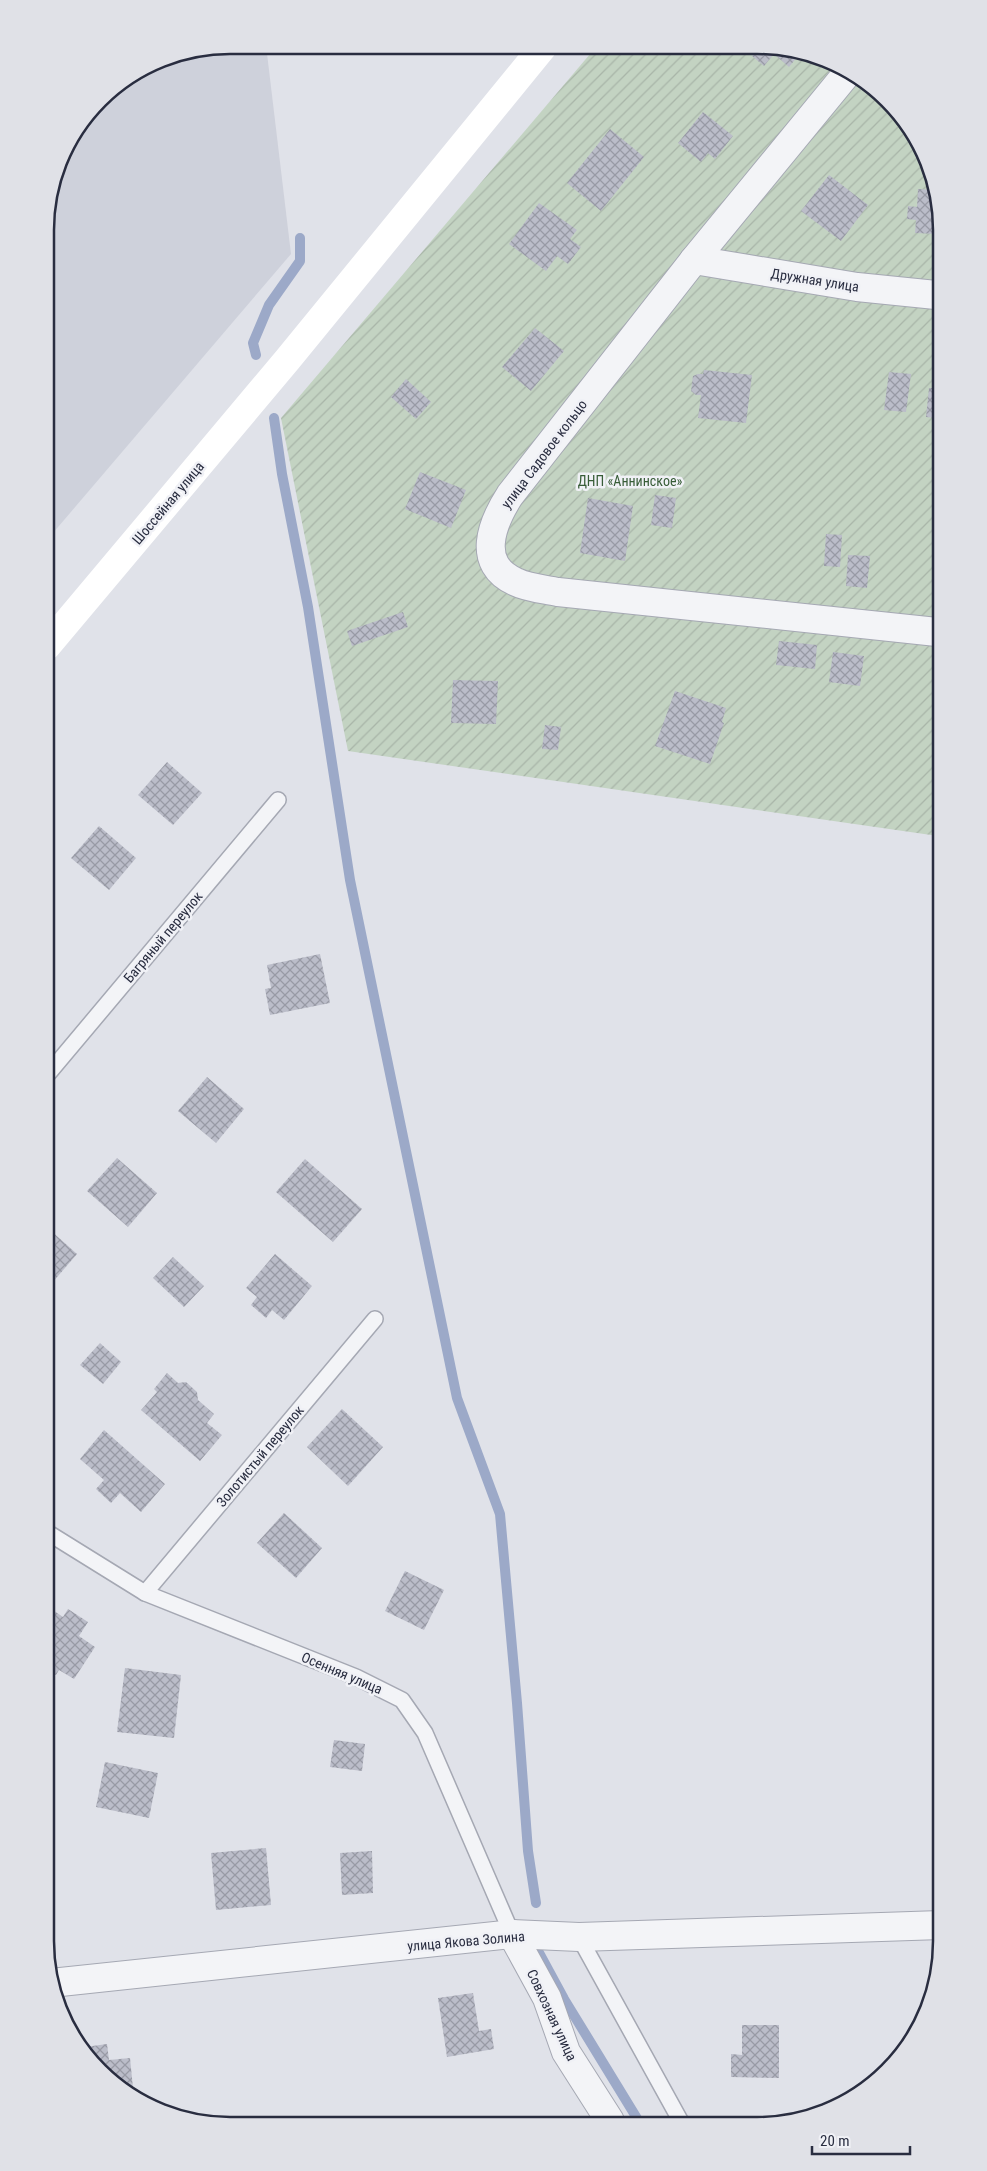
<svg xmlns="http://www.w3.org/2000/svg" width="987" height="2171" font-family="'Roboto Condensed',sans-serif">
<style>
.built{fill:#ced1db}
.garden{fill:url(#garden-furrows)}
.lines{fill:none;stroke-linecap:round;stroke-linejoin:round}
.stream{stroke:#9ca9c8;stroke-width:10}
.building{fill:url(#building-cross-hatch)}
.service-casing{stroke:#a5a8b3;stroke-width:18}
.minor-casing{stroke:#a5a8b3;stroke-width:30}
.service{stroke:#f3f4f7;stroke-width:15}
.minor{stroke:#f3f4f7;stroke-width:28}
.secondary{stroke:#fff;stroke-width:28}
.labels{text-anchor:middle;stroke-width:5;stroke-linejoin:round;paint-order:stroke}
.street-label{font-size:14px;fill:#292d40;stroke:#f0f1f6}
.park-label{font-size:14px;fill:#375c37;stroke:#f0f1f6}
.rim{fill:none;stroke:#292d40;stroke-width:2.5}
</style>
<defs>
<pattern id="garden-furrows" width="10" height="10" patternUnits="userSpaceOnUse" patternTransform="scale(1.25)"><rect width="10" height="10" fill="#c3d3c2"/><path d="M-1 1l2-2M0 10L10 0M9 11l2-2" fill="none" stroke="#a8b5a8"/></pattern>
<pattern id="building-cross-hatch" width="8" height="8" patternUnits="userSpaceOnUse" patternTransform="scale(1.25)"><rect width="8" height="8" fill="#bbbdc9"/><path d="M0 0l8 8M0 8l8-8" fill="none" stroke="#989aa5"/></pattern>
</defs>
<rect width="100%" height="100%" fill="#e0e2e9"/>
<path class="built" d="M230,45H266L291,254L47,540L45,217L64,148L108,91L159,59Z"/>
<path class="garden" d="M596,47L793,48L839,64L879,91L911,127L936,182L938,836L348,751L281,418Z"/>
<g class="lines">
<g class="stream">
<path d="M256,355L253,343L269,305L300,261V238"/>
<path d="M274,418L282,474L308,607L350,880L457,1398L500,1514L517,1703L528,1851L536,1903"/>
<path d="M538,1951L564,1999L638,2120"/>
</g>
</g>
<g class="building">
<path d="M759,48H793L802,51L789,67L774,54L764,66L752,56Z"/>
<path d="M703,112L733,136L715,159L708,153L701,162L678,143Z"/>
<path d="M610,129L644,157L601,211L567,183Z"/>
<path d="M829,175L868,205L841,241L801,211Z"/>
<path d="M918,189L936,190V234L915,233L916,220L907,219L908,206L917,207Z"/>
<path d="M539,203L577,230L570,239L581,247L568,264L557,256L546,271L509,244Z"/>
<path d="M535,328L564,351L531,391L502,367Z"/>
<path d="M704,370L752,375L746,423L698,418L701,395H696L691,391L693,376L698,374H703Z"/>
<path d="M889,372L911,374L906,412L884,410Z"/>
<path d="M406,379L431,402L416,419L391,397Z"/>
<path d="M929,388H936V418L926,417Z"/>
<path d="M420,472L466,490L451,528L405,509Z"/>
<path d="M655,495L676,498L672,528L651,525Z"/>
<path d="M588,498L633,506L625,561L580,553Z"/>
<path d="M826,534L842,535L840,567L824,566Z"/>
<path d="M848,555L870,556L867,588L846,586Z"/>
<path d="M403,612L408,627L352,646L347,631Z"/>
<path d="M779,641L817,645L815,669L776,665Z"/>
<path d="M833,652L864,656L860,686L829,682Z"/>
<path d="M453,680L498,681L496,724L451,723Z"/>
<path d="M675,691L726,708L722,722L724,723L710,764L655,746Z"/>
<path d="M545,725L561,727L558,750L542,749Z"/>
<path d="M167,762L202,793L173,825L138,795Z"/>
<path d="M99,826L136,858L109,890L71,858Z"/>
<path d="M320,954L330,1003L270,1015L265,989L271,988L267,965Z"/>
<path d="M207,1077L244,1109L216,1143L178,1111Z"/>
<path d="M117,1158L157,1193L128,1227L87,1191Z"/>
<path d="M305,1159L362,1209L333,1242L276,1192Z"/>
<path d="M49,1229L77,1254L52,1283L49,1281Z"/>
<path d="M275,1254L312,1286L284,1320L272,1310L266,1318L251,1305L257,1297L246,1288Z"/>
<path d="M173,1257L204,1286L184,1307L153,1278Z"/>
<path d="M100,1343L121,1362L103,1384L80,1365Z"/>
<path d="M167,1373L178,1383L186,1382L197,1392L198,1400L214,1414L207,1423L222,1435L200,1461L141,1410L157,1392L154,1389Z"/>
<path d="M342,1409L383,1447L348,1486L307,1447Z"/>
<path d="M104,1430L165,1484L141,1512L120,1493L111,1503L96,1489L104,1480L80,1459Z"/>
<path d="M284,1513L322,1548L296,1578L257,1543Z"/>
<path d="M405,1571L444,1590L424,1630L385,1611Z"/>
<path d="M50,1608L63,1617L68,1609L88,1622L79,1636L95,1647L74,1679L59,1670L56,1675L50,1672Z"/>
<path d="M125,1668L181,1675L174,1738L117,1732Z"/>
<path d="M334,1740L365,1744L362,1771L330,1767Z"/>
<path d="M105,1762L158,1773L149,1818L96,1807Z"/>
<path d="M266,1848L271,1905L216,1910L211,1853Z"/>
<path d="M372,1851L373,1893L342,1895L340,1853Z"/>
<path d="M473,1993L479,2031L491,2029L494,2049L447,2057L438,1998Z"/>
<path d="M742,2025H779V2078L731,2077V2054L742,2055Z"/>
<path d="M107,2044L109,2060L130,2058L134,2098L108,2080L86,2055L85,2047Z"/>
</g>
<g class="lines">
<defs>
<g id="service">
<path d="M48,1074L278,800"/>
<path d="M50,1534L145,1593L356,1677L402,1700L425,1733L512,1934"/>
<path d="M145,1593L375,1319"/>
<path d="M579,1937L680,2120"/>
</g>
<g id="minor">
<path d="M849,71L694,260L510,495C492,523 475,564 516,582C528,588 544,589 558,592L937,632"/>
<path d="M694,260L857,287L936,295"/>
<path d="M512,1934L547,1998L566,2052L610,2121"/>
<path d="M51,1983L512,1934L579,1937L941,1925"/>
</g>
</defs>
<use href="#service" class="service-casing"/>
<use href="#minor" class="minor-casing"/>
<use href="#service" class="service"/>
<use href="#minor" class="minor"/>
<path class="secondary" d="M47,646L288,359L543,47"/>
</g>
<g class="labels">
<g class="street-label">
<text transform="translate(815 280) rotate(9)" y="5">Дружная улица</text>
<text transform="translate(544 454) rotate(-53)" y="5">улица Садовое кольцо</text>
<text transform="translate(168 503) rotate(-50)" y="5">Шоссейная улица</text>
<text transform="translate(163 937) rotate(-50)" y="5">Багряный переулок</text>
<text transform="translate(260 1456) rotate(-50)" y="5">Золотистый переулок</text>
<text transform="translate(342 1673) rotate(23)" y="5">Осенняя улица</text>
<text transform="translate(466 1941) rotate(-5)" y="5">улица Якова Золина</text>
<text transform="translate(552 2015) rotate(65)" y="5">Совхозная улица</text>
</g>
<g class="park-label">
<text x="630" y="486">ДНП «Аннинское»</text>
</g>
</g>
<path d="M0 0H987V2171H0ZM230 54H757A176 176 0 0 1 933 230V1941A176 176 0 0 1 757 2117H230A176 176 0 0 1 54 1941V230A176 176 0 0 1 230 54Z" fill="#e0e1e7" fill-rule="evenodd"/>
<path class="rim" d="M230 54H757A176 176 0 0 1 933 230V1941A176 176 0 0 1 757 2117H230A176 176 0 0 1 54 1941V230A176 176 0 0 1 230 54Z"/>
<path d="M812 2146v8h98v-8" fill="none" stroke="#292d40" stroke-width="2.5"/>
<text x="820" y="2146" font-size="15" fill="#292d40" stroke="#f0f1f6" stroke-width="4" paint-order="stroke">20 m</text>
</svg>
